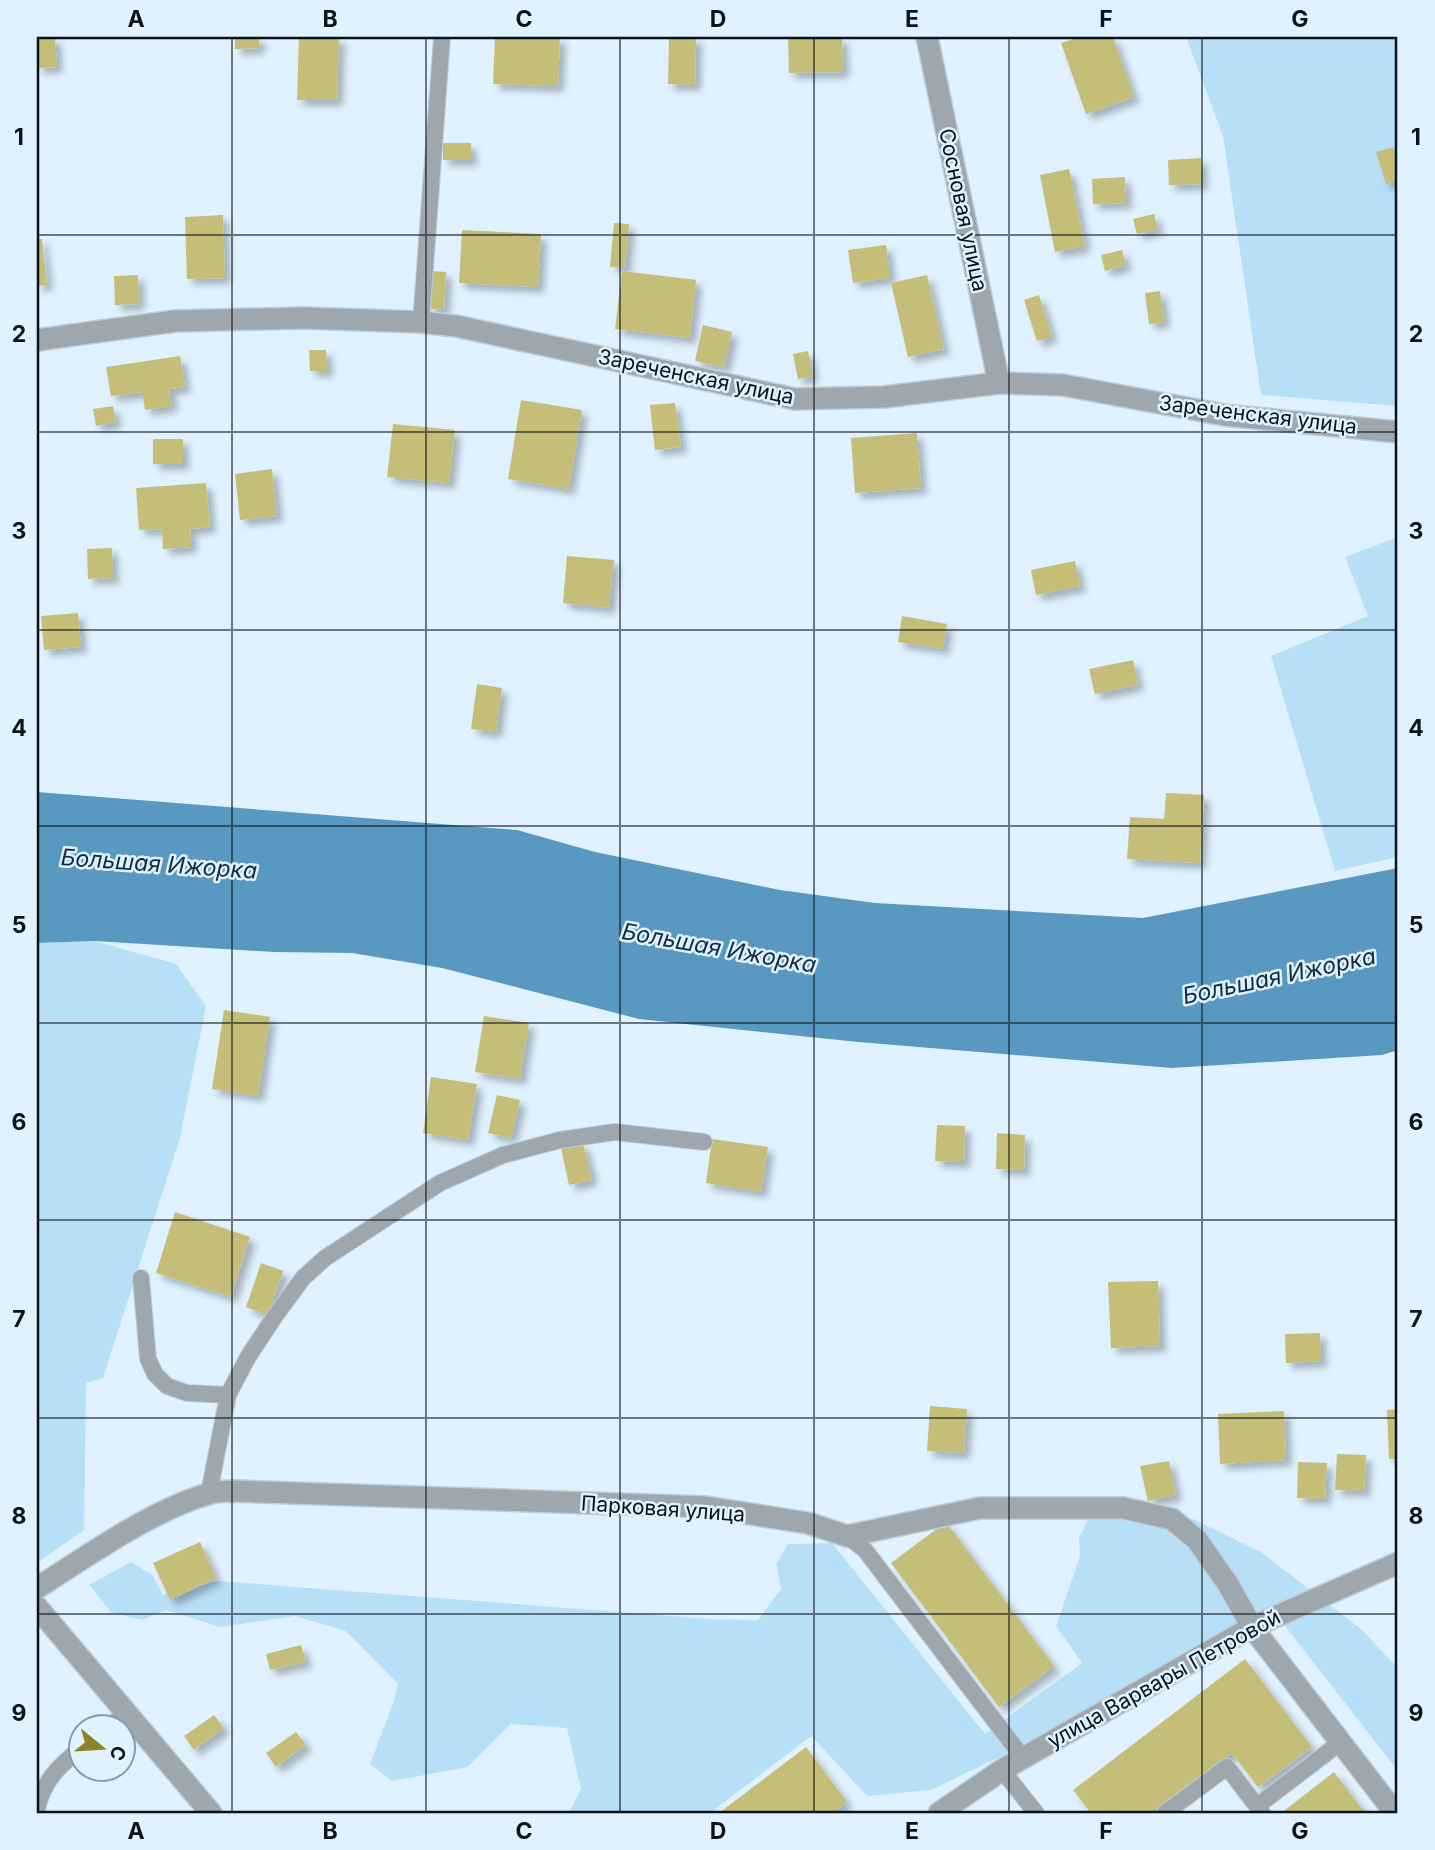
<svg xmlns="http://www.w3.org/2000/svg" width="1435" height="1850" font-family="Inter,sans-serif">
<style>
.green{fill:#b8dff8}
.water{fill:#5999c1}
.building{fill:#c5be79;filter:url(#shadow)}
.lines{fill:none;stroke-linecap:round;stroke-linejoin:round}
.service-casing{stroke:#beceda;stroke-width:18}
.minor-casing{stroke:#beceda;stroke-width:24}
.service{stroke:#9ea7ad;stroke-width:16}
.minor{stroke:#9ea7ad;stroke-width:21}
.grid{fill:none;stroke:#0b1318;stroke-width:2;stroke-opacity:0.55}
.labels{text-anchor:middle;stroke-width:5;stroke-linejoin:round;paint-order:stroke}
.street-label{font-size:21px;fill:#0b1318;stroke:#e0f2ff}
.water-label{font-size:23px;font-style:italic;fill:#102e3f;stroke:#e0f2ff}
.neatline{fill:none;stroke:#0b1318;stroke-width:2.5}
.grid-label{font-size:23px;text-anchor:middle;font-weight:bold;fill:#0b1318}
</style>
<defs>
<filter id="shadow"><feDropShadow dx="6" dy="6" stdDeviation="3.5" flood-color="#0004"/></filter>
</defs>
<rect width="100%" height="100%" fill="#e0f2ff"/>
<g class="green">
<path d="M1186,37H1398V406L1261,395L1223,136Z"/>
<path d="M1398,537V857L1335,871L1271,656L1368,616L1345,557Z"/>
<path d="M95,941L176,964L206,1006L180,1138L103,1378L86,1383L84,1530L37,1563V943Z"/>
<path d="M1100,1509L1193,1519L1261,1552L1361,1629L1398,1668V1771L1271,1608L1008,1753L931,1790L867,1796L811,1736L710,1813H569L581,1789L567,1728L511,1724L468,1767L392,1781L370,1764L394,1701L398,1684L346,1631L295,1616L220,1627L166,1610L142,1620L111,1612L89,1585L131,1562L152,1575L163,1595L219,1581L709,1619L758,1620L781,1589L776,1564L788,1544L832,1543L985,1734L1082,1663L1056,1626L1080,1556L1079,1538L1087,1521Z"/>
</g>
<path class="water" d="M37,792L517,830L595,852L780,890L875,903L1143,918L1398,868V1050L1382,1055L1172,1068L858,1042L639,1019L442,968L352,953L274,952L95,941L37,943Z"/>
<g class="building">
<path d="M37,37H55L57,67L37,68Z"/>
<path d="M235,37H259V48L235,49Z"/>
<path d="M299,37H339L337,100H297Z"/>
<path d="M495,37H560L558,86L493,84Z"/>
<path d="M669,37H696L695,85L668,84Z"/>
<path d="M788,37H842L843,72L789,73Z"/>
<path d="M1079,37H1113L1134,97L1086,114L1061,43Z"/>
<rect x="443" y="143" width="28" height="17"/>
<path d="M1394,147L1398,161V181L1386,184L1376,152Z"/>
<path d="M1201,158L1202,184L1169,185L1168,160Z"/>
<path d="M1069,169L1085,246L1055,252L1040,175Z"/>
<path d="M1125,177L1126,203L1093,204L1092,179Z"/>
<path d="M1154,214L1158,229L1137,234L1133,219Z"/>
<path d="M223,215L225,278L187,279L185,217Z"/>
<path d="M614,223L629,224L625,268L610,267Z"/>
<path d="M462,230L541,234L538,287L459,283Z"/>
<path d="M37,239H42L47,285L37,286Z"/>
<path d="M886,245L890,278L853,283L848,250Z"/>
<path d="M1122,250L1126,265L1105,271L1101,255Z"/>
<path d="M431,271L446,272L444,310L428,309Z"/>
<path d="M622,271L696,280L690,338L615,329Z"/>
<path d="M138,275L139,304L115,305L114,276Z"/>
<path d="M927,275L944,349L908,357L891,283Z"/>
<path d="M1160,291L1164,322L1149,324L1145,293Z"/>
<path d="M1039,295L1052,337L1037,341L1024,300Z"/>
<path d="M703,325L732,332L724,367L695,361Z"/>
<path d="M309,350H326L327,371H310Z"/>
<path d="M808,351L813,376L798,379L793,354Z"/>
<path d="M180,356L185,387L169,389L172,406L145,410L142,392L111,396L106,367Z"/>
<path d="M521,400L582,410L569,489L508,479Z"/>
<path d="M675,403L681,447L655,450L650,405Z"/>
<path d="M113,406L116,422L96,426L93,409Z"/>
<path d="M393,424L455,430L449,483L387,477Z"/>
<path d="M917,433L921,488L855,493L851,438Z"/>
<rect x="153" y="439" width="30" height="25"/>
<path d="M272,469L277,516L240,520L235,474Z"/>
<path d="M206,483L210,527L190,529L191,547L163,549L162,529L139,530L136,488Z"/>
<path d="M112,548L113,578L88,579L87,549Z"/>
<path d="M567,556L614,560L609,608L563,603Z"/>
<path d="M1075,561L1080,586L1036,595L1031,570Z"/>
<path d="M78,613L81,647L44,650L41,616Z"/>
<path d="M902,616L947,624L943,649L898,642Z"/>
<path d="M1133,660L1138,685L1095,694L1089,669Z"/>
<path d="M477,684L502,688L496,732L471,729Z"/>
<path d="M1166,793L1204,795L1200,863L1127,859L1130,817L1164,819Z"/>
<path d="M224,1010L270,1017L258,1096L212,1089Z"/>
<path d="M484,1016L529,1023L520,1079L475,1072Z"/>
<path d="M431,1077L477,1084L468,1140L423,1133Z"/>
<path d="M497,1095L520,1100L511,1138L488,1133Z"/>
<path d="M937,1125L965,1126L964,1162L935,1161Z"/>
<path d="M997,1133L1025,1135L1024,1170L996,1169Z"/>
<path d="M712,1139L768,1147L761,1192L706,1183Z"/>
<path d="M583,1143L592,1180L569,1185L561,1148Z"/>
<path d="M175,1212L250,1237L231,1297L156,1273Z"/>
<path d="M261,1263L283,1271L268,1315L246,1307Z"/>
<path d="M1158,1281L1160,1346L1111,1348L1108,1282Z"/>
<path d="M1320,1333L1321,1361L1286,1363L1285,1334Z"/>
<path d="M930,1406L967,1409L964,1453L927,1451Z"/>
<path d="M1398,1409V1459H1389L1387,1410Z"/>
<path d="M1284,1411L1286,1460L1220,1464L1218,1414Z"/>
<path d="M1337,1454L1366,1455L1364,1491L1335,1490Z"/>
<path d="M1169,1461L1176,1495L1148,1501L1140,1466Z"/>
<path d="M1298,1462L1327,1463L1325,1499L1297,1498Z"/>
<path d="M946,1522L1054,1666L999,1707L891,1563Z"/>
<path d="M200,1542L216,1578L170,1600L153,1563Z"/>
<path d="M301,1645L306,1662L270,1670L266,1654Z"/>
<path d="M1245,1659L1312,1747L1258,1787L1232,1753L1153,1813H1091L1073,1790Z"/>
<path d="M214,1715L224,1728L194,1750L184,1736Z"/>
<path d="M296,1732L306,1745L276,1767L266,1753Z"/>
<path d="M806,1747L847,1802L833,1813H719Z"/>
<path d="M1334,1772L1365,1813H1281Z"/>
</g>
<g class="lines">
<defs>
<g id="service">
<path d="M421,322L442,37"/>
<path d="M141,1278L148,1359L155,1374L167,1386L187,1393L228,1395"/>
<path d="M209,1493L228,1395L248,1357L273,1319L303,1278L325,1258L440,1183L503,1155L560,1140L615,1132L704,1142"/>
<path d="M847,1536L865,1550L1023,1758"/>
<path d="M108,1728L126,1713"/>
<path d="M1002,1770L1036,1813"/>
<path d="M1257,1806L1341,1742"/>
<path d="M37,1809C43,1781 59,1766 80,1749"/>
<path d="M1165,1813L1227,1767L1262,1813"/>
</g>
<g id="minor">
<path d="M927,37L999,383"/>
<path d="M37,340L175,321L304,318L421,322L456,326L795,399L884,397L999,383L1063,385L1224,415L1398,432"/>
<path d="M37,1588C86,1557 152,1510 208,1494C216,1491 226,1491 235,1491L706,1507L808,1523L847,1536L980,1508H1123L1172,1519L1197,1540L1228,1584L1252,1627L1395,1813"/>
<path d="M37,1607L211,1813"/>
<path d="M939,1813L1002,1770L1252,1627L1398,1563"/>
</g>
</defs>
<use href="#service" class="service-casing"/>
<use href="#minor" class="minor-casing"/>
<use href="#service" class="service"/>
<use href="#minor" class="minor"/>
</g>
<path class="grid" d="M232,37V1813M426,37V1813M620,37V1813M814,37V1813M1009,37V1813M1202,37V1813M37,235H1398M37,432H1398M37,630H1398M37,826H1398M37,1023H1398M37,1220H1398M37,1418H1398M37,1614H1398"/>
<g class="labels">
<g class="street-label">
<text transform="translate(963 210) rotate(78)" y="7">Сосновая улица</text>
<text transform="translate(696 377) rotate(12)" y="7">Зареченская улица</text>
<text transform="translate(1258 415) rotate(7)" y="7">Зареченская улица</text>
<text transform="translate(663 1509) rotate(4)" y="7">Парковая улица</text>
<text transform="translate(1164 1679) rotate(-29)" y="7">улица Варвары Петровой</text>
</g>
<g class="water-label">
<text transform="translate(159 864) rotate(4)" y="8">Большая Ижорка</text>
<text transform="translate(719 948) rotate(10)" y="8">Большая Ижорка</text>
<text transform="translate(1279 976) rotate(-12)" y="8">Большая Ижорка</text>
</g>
</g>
<rect width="1435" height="1850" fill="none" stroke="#e0f2ff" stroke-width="77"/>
<g transform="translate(102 1748) rotate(108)"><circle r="33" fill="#e0f2ff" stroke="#8b99a3" stroke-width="2"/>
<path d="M0-5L12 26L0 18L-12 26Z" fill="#8c822a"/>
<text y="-10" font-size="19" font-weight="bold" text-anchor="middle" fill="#0b1318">С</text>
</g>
<rect x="38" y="38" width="1358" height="1774" class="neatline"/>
<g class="grid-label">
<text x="136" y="27">A</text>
<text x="330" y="27">B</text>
<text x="524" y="27">C</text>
<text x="718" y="27">D</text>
<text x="912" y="27">E</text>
<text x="1106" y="27">F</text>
<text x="1300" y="27">G</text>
<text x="19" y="145">1</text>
<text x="1416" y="145">1</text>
<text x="19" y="342">2</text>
<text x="1416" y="342">2</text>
<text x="19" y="539">3</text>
<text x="1416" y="539">3</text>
<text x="19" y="736">4</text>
<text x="1416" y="736">4</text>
<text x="19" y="933">5</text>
<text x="1416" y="933">5</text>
<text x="19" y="1130">6</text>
<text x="1416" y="1130">6</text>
<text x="19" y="1327">7</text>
<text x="1416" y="1327">7</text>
<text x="19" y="1524">8</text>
<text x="1416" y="1524">8</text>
<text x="19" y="1721">9</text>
<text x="1416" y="1721">9</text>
<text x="136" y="1839">A</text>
<text x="330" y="1839">B</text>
<text x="524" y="1839">C</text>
<text x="718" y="1839">D</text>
<text x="912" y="1839">E</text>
<text x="1106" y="1839">F</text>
<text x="1300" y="1839">G</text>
</g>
</svg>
